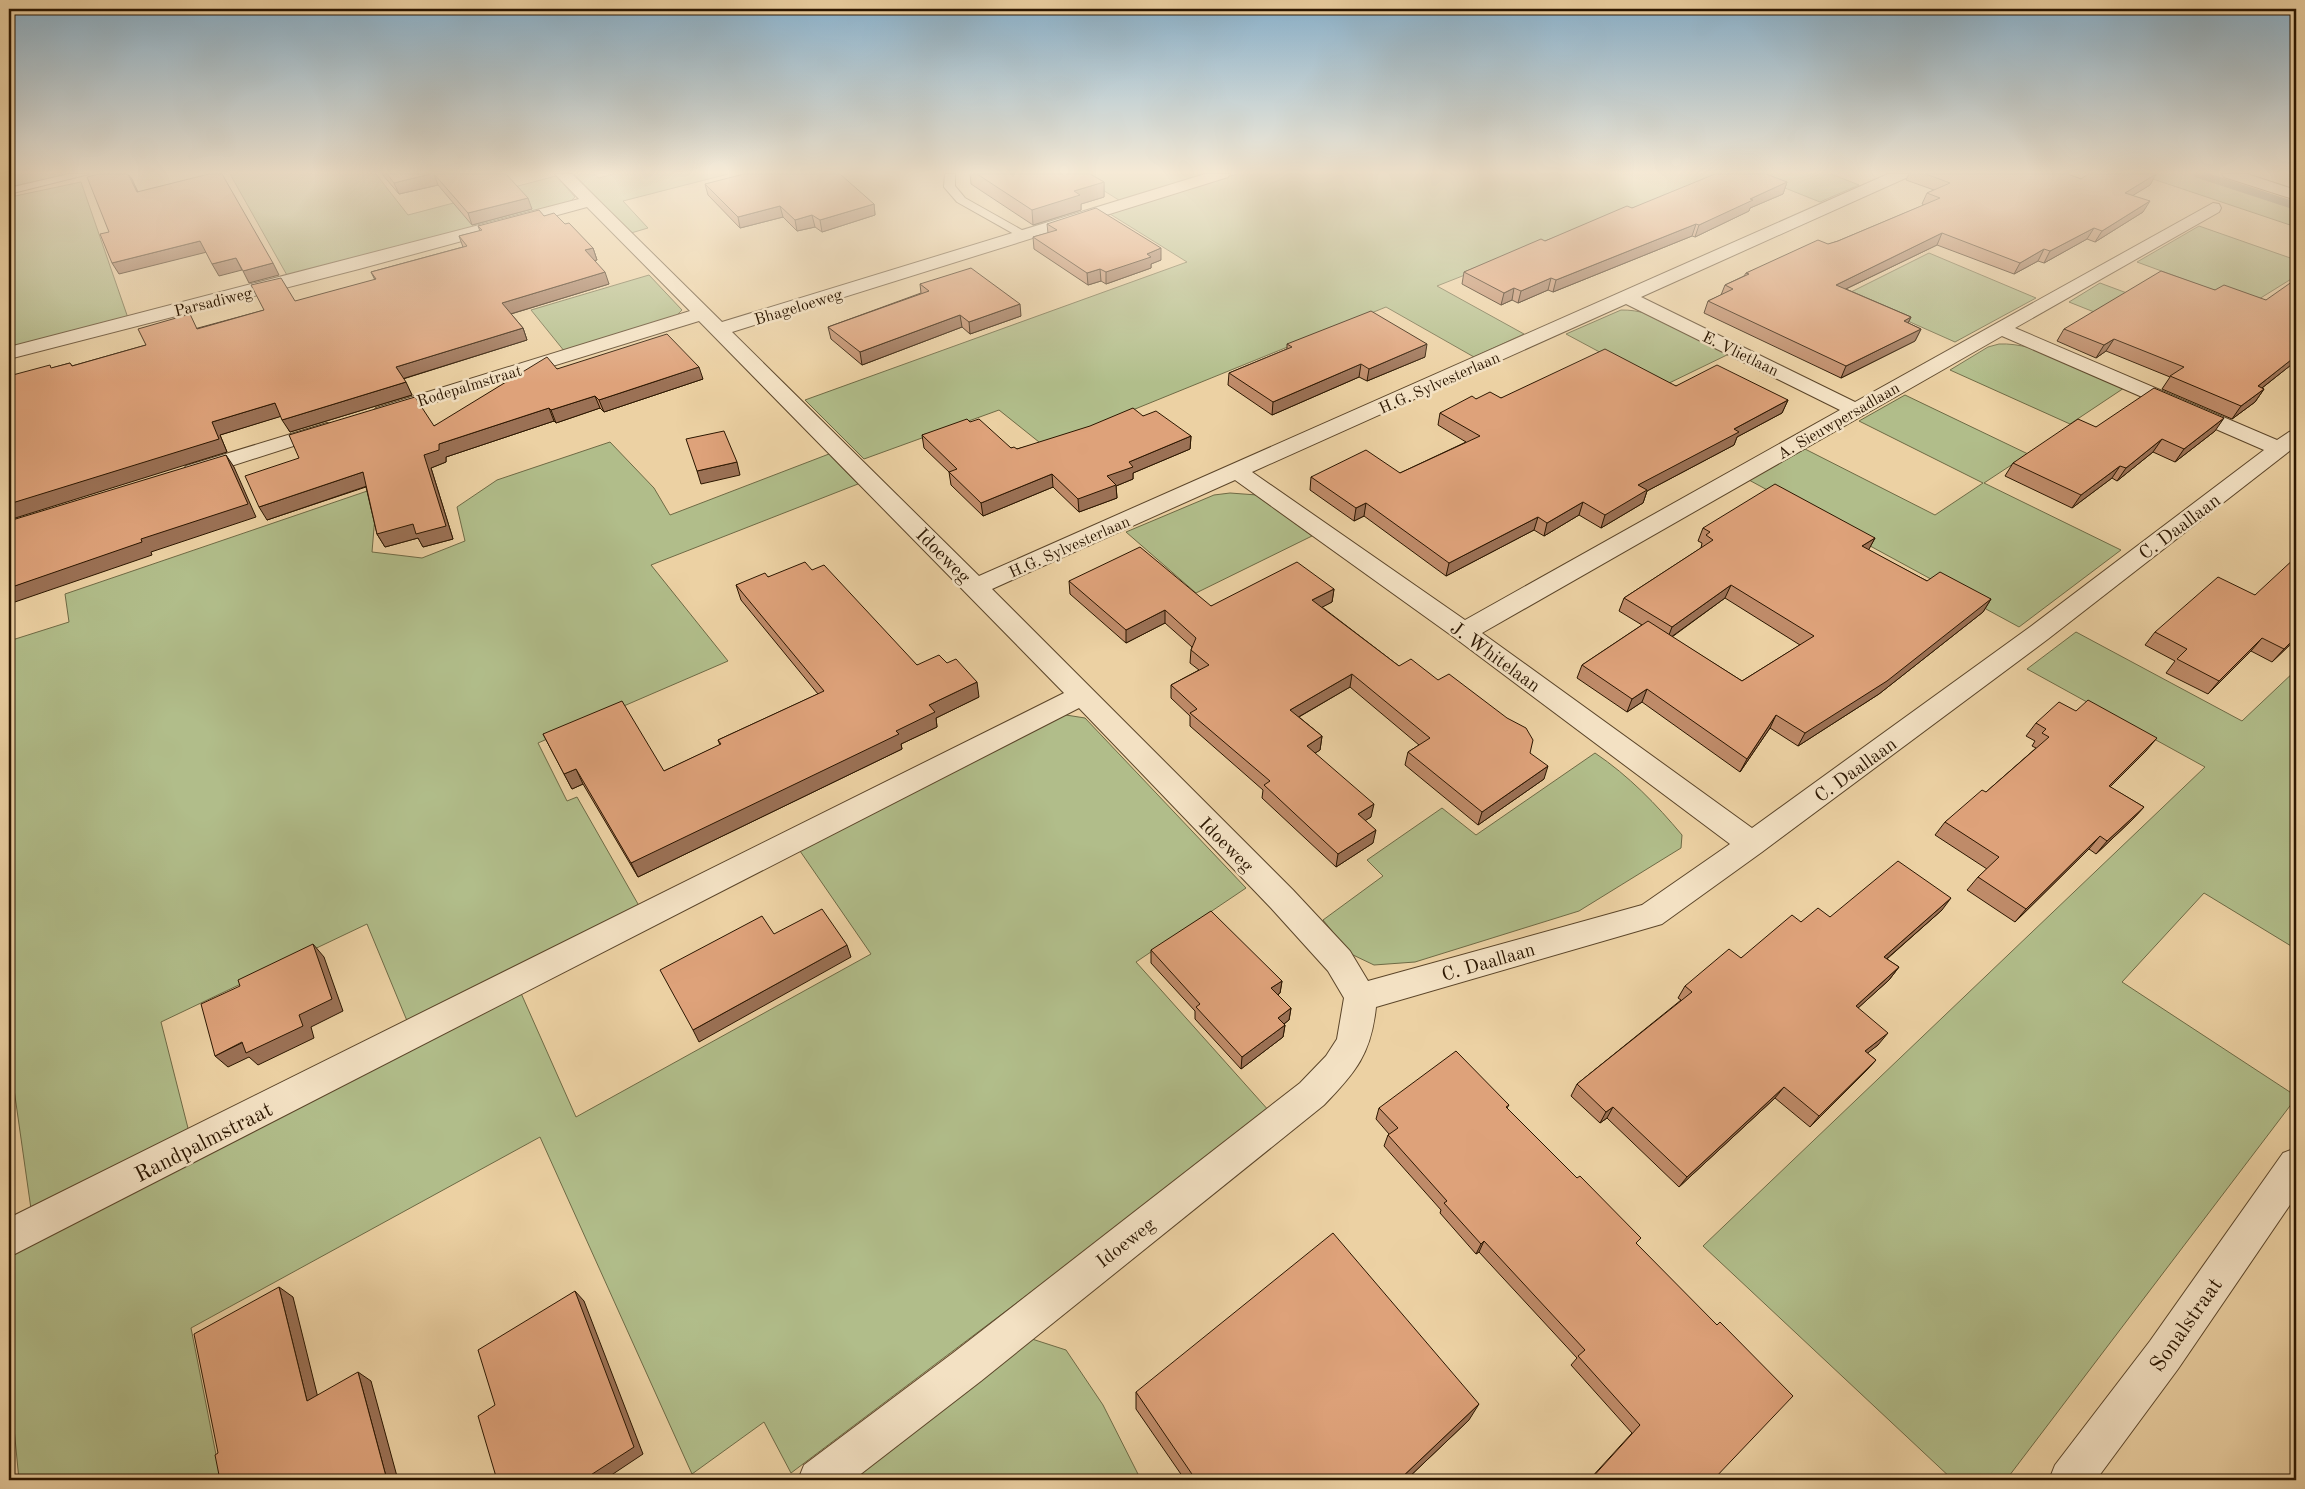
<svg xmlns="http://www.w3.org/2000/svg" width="2305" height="1489" font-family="'Old Standard TT',serif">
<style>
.green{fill:#b1bd8a;stroke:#6e6a45}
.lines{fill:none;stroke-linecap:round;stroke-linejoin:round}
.stream{stroke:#6e7568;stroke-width:8}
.service-casing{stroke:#5b4529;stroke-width:2}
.minor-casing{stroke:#5b4529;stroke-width:2}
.service{fill:#f3e1c3;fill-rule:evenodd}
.minor{fill:#f3e1c3;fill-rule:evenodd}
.wall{fill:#bf8b69;stroke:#2b1600;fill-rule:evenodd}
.shaded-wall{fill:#9b7155;stroke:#2b1600}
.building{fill:#dea27a;stroke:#2b1600}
.labels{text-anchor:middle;stroke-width:5;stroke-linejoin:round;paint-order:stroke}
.far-street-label{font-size:16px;fill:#2b1600;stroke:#f3e1c3}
.street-label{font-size:19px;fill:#2b1600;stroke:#f3e1c3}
.near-street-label{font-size:22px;fill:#2b1600;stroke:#f3e1c3}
</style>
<rect width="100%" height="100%" fill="#ecd1a3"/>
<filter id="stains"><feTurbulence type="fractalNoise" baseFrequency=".004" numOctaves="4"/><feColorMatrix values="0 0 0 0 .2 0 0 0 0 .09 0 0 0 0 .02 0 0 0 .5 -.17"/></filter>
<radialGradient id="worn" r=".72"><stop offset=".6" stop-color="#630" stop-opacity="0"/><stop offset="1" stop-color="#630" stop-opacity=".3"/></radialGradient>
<g class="green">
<path d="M9,174H71L9,187Z"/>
<path d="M230,174H376L408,215L556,176L575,197L570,202L288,277Z"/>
<path d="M574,174H594L599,178L613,174H728L623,201L648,228L631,233Z"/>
<path d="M1077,174H1211L1122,202Z"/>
<path d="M1237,174H1721L1437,286L1524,334L1474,357L1386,307L1044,446L999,410L864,459L805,400L1187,262L1110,214Z"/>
<path d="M1750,174H1831L1859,185L1820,202Z"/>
<path d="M2138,174H2198L2296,206V227Z"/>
<path d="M81,182L128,318L9,347V192L15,190V196Z"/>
<path d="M2199,226L2296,260V276L2251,304L2137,262Z"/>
<path d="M1929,253L2036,298L1955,342L1847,294Z"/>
<path d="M649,275L682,310L674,318L565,352L531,310Z"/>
<path d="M2100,283L2218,327L2187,349L2069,302Z"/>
<path d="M1621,310C1657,309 1698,337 1731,353L1663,386L1566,334Z"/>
<path d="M1999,344C2038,342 2088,372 2124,388L2070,424L1950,370L1988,347Z"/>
<path d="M1905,395L2028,454L1984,483L2121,550L2019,627L1749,480L1805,449L1935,515L1983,483L1859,421Z"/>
<path d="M610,442L654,488L670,515L829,454L858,484L651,565L728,661L538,743L567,801L577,797L642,911L410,1028L367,924L161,1022L190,1136L32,1216L12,1075L9,1076V641L69,622L65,594L426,471L439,493L375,516L372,552L422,558L465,541L457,507L497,480Z"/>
<path d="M1230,493L1257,495L1312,536L1196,593L1126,532L1214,495Z"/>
<path d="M2076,632L2242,721L2296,670V949L2204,893L2122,982L2296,1096V1098L2006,1480H1953L1703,1246L2205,767L2027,669Z"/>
<path d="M1066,715L1085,718L1246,888L1136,962L1270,1112L791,1473L764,1422L692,1474L540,1137L191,1328L221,1480H19L14,1428L9,1431V1249L520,991L576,1117L871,954L800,851L1041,722Z"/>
<path d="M1595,753C1629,776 1656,804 1682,835L1681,848L1579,911L1415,962L1374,965L1351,954L1323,920L1383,876L1367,860L1442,808L1476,835Z"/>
<path d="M1032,1339L1066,1350L1103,1405L1141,1480H850Z"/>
</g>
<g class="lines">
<path class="stream" d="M2198,174L2296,206"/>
<defs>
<g id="service">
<path d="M69,174H89L9,194V188Z"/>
<path d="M945,174H955V186L965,198L1029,234V238H1021L957,202L944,187Z"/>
</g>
<g id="minor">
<path d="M555,174H572L722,322L1205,174H1230L1228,177L732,332L979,576L1888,174H1910L1908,177L1641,297L1855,402L2213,203L2219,204L2221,208L2219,212L2015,328L2277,440L2289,432L2296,430V446L2048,639L1762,852L1662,924L1376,1007C1371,1054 1356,1072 1324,1105L981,1381L853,1480H798L804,1465L953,1353L1300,1083L1326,1056L1337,1039L1344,998L1328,971L1271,908L1079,708L9,1257V1218L1064,693L699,321L390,416L383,418L376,416L373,412L376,408L690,311L587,207L359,269L9,359V347L579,199ZM1626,304L1840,410L1465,620L1252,472ZM2002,336L2264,450L2030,627L1752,828L1482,633ZM1235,480L1455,638L1730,844L1642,905L1368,981L1350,951L1293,890L992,589Z"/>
<path d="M2222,174H2247L2296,190V200L2224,177Z"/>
<path d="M327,423L334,425L338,429L334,433L194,478L186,476L183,471L186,466Z"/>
<path d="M2296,1148V1196L2178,1369L2096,1480H2049L2055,1465L2150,1341L2283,1153Z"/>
</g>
</defs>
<use href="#service" class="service-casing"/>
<use href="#minor" class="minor-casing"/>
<use href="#service" class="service"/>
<use href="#minor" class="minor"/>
</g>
<g class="wall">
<path d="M382,174H506L532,209L472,225L438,185L399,194Z"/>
<path d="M970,174H1090L1104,182V197L1081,204V210L1033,225L971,184Z"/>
<path d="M1909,174H2068L2081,179L2156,174L2150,185L2133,195L2143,212L2095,242L2087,239L2044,263L2038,261L2014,274L1937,245L1846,289L1911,317L1908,323L1921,329L1915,341L1841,378L1704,313L1708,301L1721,295L1725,285L1744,276L1746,273L1838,241L1924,205L1922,204L1927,193L1934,190L1906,180Z"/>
<path d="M1787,182L1783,194L1750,208L1749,211L1695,237L1692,236L1553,292L1548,290L1518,303L1512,300L1501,305L1462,284L1464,272L1545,241L1632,208Z"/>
<path d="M705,184L874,204L875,215L822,232L815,227L797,231L783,217L740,228L708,195Z"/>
<path d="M544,216L565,224L593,248L597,260H594L609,284L511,314L523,328L527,340L403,379L412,395L290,432L281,416L220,435L227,452L52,368L70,363L72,366L146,345L198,328L375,280L371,272L463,247L459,236L480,231L478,226Z"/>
<path d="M1047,224L1161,260L1151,264V268L1106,284L1101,281L1088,285L1034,249L1033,237L1048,233Z"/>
<path d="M920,284L1021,316L970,334L962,327L862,365L831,339L828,327L921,293Z"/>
<path d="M2215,290L2296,361L2262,388L2264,389L2255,402L2232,419L2162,389L2170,377L2106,351L2096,358L2057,341L2064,329Z"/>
<path d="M1287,344L1425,357L1367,381L1359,377L1272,415L1228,385L1229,373L1287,349Z"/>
<path d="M557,369L703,379L604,412L600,408L556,423L554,421L446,457V462L431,468L453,539L423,547L418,538L385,547L377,534L366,487L267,520L434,426Z"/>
<path d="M1676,386L1788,400L1782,413L1737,437L1734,445L1647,491L1643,503L1601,528L1579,515L1544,536L1534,530L1446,576L1364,516L1354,521L1310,490L1311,477L1400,473L1466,442L1438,425L1440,413L1476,399L1501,398Z"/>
<path d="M1143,416L1191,436L1190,449L1133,473V479L1116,486L1117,498L1079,512L1053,487L983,516L951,485L949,472L924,448L922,435L970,422L1011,448L1017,449Z"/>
<path d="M2096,427L2215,431L2175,462L2153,452L2117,481L2112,478L2072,508L2005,476L2013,463Z"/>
<path d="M1703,528L1875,538L1868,550L1927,581L1991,599L1983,612L1879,694L1798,746L1770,728L1740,772L1642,702L1627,712L1577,678L1582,665L1642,625L1619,611L1624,598L1701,548L1702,543L1698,541ZM1725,598L1800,645L1742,681L1672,637Z"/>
<path d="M812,570L917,665L947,663L979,697L936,718L937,727L901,744L902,749L638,877L583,784L572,789L543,734L664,771L720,745L718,740L818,694L741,600L736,585L768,577Z"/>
<path d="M1069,581L1211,606L1334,589L1332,602L1322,607L1399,666L1530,753L1544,779L1478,825L1405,765L1408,752L1419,745L1350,687L1299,717L1322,736L1320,750L1315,753L1371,817L1365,820L1373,843L1336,867L1262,798L1263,790L1190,726V716L1171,698V685L1199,670L1190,663L1191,650L1192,647L1165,623L1126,643L1070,594Z"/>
<path d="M2255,595L2296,639L2272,662L2251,651L2208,694L2166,673L2175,661L2145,645L2155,632Z"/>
<path d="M2036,723L2146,751L2110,787L2144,807L2132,820L2096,854L2089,849L2015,922L1967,890L1978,877L1987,869L1935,835L1945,822L1986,792L2036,748L2032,746L2035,741L2026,736Z"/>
<path d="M1942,910L1887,959L1899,967L1889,980L1858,1008L1878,1045L1867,1053L1876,1060L1866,1071L1810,1127L1775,1098L1679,1187L1607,1118L1600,1123L1571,1096L1577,1084L1681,1000L1678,998L1685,986L1741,958L1801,922L1830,917Z"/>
<path d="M1151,950L1282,981L1280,993L1278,995L1291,1008L1289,1020L1284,1024L1285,1025L1283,1037L1241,1069L1195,1019V1011L1151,963Z"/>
<path d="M1509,1105L1507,1108L1637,1244L1713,1480H1589L1632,1433L1571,1365L1577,1358L1479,1252L1476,1254L1440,1213L1441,1210L1384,1146L1388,1135L1389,1134L1376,1119L1379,1108Z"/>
<path d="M1136,1392L1469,1420L1406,1480H1185L1136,1409Z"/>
</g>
<g class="shaded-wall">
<path d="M128,174L132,179L143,203L137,192Z"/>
<path d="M430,174H434L438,185L399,194L394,183Z"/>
<path d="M2156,174L2150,185L2119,204L2125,193Z"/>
<path d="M1104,182V197L1081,204V210L1033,225L1032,210L1074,191Z"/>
<path d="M1787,182L1783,194L1750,208L1749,211L1695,237L1699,225L1750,199Z"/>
<path d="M528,198L532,209L472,225L468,213Z"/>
<path d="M2150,201L2143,212L2095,242L2102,231Z"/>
<path d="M874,204L875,215L822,232L820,220Z"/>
<path d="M780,206L783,217L740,228L738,217Z"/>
<path d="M812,215L815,227L797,231L795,220Z"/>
<path d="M1696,224L1692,236L1553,292L1556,280Z"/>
<path d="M2094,228L2087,239L2044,263L2050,251Z"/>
<path d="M1942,233L1937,245L1831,296L1836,285Z"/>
<path d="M200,241L207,252L119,274L112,263Z"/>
<path d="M593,248L597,260L589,262L585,250Z"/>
<path d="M1161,248V260L1151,264V268L1106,284V272L1147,254Z"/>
<path d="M2044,249L2038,261L2014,274L2020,263Z"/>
<path d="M236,258L242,270L219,276L212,264Z"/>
<path d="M273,263L279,275L249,283L243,271Z"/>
<path d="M1100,269L1101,281L1088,285L1087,273Z"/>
<path d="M605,272L609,284L507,315L502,303Z"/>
<path d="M1551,278L1548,290L1518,303L1521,291Z"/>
<path d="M1514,288L1512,300L1501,305L1504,293Z"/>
<path d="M1020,304L1021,316L970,334L969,322Z"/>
<path d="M960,315L962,327L862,365L860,352Z"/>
<path d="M1911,317L1905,329L1904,321Z"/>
<path d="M523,328L527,340L402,379L396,367Z"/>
<path d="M1921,329L1915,341L1841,378L1846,366Z"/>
<path d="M2114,339L2106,351L2096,358L2104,345Z"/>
<path d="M1427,344L1425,357L1367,381L1369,369Z"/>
<path d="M2296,356V361L2248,399L2258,386Z"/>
<path d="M1361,364L1359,377L1272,415L1273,402Z"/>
<path d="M699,367L703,379L604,412L599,400Z"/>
<path d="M406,382L412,395L290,432L282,420Z"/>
<path d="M2264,389L2255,402L2232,419L2241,406Z"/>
<path d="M595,396L600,408L556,423L551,410Z"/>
<path d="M1788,400L1782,413L1737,437L1734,445L1647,491L1643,503L1601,528L1605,515L1638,485L1734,429Z"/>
<path d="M275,403L282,416L220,435L227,452L9,520V504L212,422Z"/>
<path d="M549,408L554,421L446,457V462L431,468L453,539L423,547L418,538L385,547L377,534L424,455L439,444Z"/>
<path d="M2224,418L2215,431L2175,462L2184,449Z"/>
<path d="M1191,436L1190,449L1133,473V479L1116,486L1117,498L1079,512L1078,499L1107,476L1129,462Z"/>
<path d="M2162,439L2153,452L2117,481L2126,468Z"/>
<path d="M226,455L234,467L256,517L151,552L152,555L9,604V588L141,539Z"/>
<path d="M737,462L740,475L701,484L697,471Z"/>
<path d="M2120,466L2112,478L2072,508L2081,495Z"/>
<path d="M363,472L370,485L267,520L259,507Z"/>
<path d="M1052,474L1053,487L983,516L981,503Z"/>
<path d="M1583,502L1579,515L1544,536L1547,523Z"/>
<path d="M1366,503L1364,516L1354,521L1356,508Z"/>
<path d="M1538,517L1534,530L1446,576L1449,563Z"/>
<path d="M1875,538L1868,551L1862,546Z"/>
<path d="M1731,585L1725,598L1667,640L1672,627Z"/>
<path d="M1334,589L1332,602L1311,613L1312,600Z"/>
<path d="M1991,599L1983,612L1879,694L1798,746L1805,733Z"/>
<path d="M1165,610V623L1126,643V630Z"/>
<path d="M2296,637V639L2272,662L2284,649Z"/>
<path d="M2262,638L2251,651L2208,694L2219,681Z"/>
<path d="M1352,674L1350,687L1288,723L1290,710Z"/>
<path d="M977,682L979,697L936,718L937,727L901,744L902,749L638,877L631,863L929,705Z"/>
<path d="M1647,689L1642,702L1627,712L1632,699Z"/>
<path d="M1776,715L1770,728L1740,772L1747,759Z"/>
<path d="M1322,736L1320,750L1306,759L1307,746Z"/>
<path d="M2157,738L2146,751L2098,799L2109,786Z"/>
<path d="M1548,766L1544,779L1478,825L1482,812Z"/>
<path d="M576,769L583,784L572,789L564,774Z"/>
<path d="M1374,804L1371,817L1355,827L1358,814Z"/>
<path d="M2144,807L2132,820L2096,854L2107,841Z"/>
<path d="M1376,830L1373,843L1336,867L1338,854Z"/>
<path d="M2100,836L2089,849L2015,922L2026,909Z"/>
<path d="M1951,898L1942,910L1875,969L1884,957Z"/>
<path d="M313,944L324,957L343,1011L311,1027L314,1038L258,1065L249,1057L228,1067L215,1056L299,1015Z"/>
<path d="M847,945L851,957L699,1042L693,1030Z"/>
<path d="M1899,967L1889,980L1847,1018L1856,1006Z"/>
<path d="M1282,981L1280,993L1270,1000L1271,988Z"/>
<path d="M1291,1008L1289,1020L1276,1030L1278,1018Z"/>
<path d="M1285,1025L1283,1037L1241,1069L1242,1057Z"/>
<path d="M1888,1033L1878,1045L1855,1063L1865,1051Z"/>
<path d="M1876,1060L1866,1071L1810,1127L1819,1116Z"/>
<path d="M1784,1087L1775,1098L1679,1187L1687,1177Z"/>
<path d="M1613,1107L1607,1118L1600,1123L1606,1112Z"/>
<path d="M9,1155L11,1174L9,1175Z"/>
<path d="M1484,1241L1479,1252L1476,1254L1481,1244Z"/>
<path d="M279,1287L293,1297L321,1410L307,1401Z"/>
<path d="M575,1291L584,1301L643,1454L604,1480H583Z"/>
<path d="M358,1372L371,1381L398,1480H387Z"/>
<path d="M1479,1404L1469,1420L1406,1480H1399Z"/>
</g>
<g class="building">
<path d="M99,174H128L137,192L209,174H222L273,263L243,271L236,258L212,264L200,241L112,263L100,234L109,232L87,177Z"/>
<path d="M387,174H430L394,183Z"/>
<path d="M434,174H506L528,198L468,213Z"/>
<path d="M744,174H840L874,204L820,220L812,215L795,220L780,206L738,217L705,184Z"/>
<path d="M977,174H1090L1104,182L1074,191L1080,195L1032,210Z"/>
<path d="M1715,174H1766L1787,182L1750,199L1753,200L1699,225L1696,224L1556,280L1551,278L1521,291L1514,288L1504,293L1464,272L1541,239L1545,241L1627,206L1632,208Z"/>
<path d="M1926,174H2068L2081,179L2088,174H2156L2125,193L2150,201L2102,231L2094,228L2050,251L2044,249L2020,263L1942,233L1836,285L1911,317L1904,321L1921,329L1846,366L1708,301L1733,289L1725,285L1749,274L1746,273L1818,240L1828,244L1838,241L1940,198L1927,193L1950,183Z"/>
<path d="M1096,208L1161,248L1147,254L1151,257L1106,272L1100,269L1087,273L1033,237L1057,230L1047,224Z"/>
<path d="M539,210L544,216L554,213L565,224L569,223L593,248L585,250L605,272L502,303L523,328L396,367L406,382L282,420L275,403L212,422L219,439L9,504V376L50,365L51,368L70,363L72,366L146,345L138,329L190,314L197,329L264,310L251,285L281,278L295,301L376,279L371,272L467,246L459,236L482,230L478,226Z"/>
<path d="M971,268L1020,304L969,322L960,315L860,352L828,327L929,291L920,284Z"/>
<path d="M2161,271L2215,290L2224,285L2266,300L2296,279V356L2258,386L2264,389L2241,406L2170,376L2184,367L2114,339L2104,345L2064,329Z"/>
<path d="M1371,311L1427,344L1369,369L1361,364L1273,402L1229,373L1292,347L1287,344Z"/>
<path d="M667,334L699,367L599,400L595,396L551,410L549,408L439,444V450L424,455L446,526L416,534L413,524L377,534L363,472L259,507L245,476L299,458L289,435L415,397L434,426L547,357L557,369Z"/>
<path d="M1605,349L1676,386L1717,365L1788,400L1734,429L1739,432L1638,485L1647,490L1605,515L1583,502L1547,523L1538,517L1449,563L1366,503L1356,508L1311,477L1366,450L1400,473L1480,436L1440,413L1472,396L1476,399L1490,392L1501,398Z"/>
<path d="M2154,388L2224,418L2184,449L2162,439L2126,468L2120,466L2081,495L2013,463L2078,419L2096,427Z"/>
<path d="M1133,408L1143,416L1156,411L1191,436L1129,462L1133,467L1107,476L1116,485L1078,499L1052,474L981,503L949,472L957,469L922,435L967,419L970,422L979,419L1011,448L1014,447L1017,449L1090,426Z"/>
<path d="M724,431L737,462L697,471L686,439Z"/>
<path d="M226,455L248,504L141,539L142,542L9,588V521Z"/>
<path d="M1775,484L1875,538L1862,546L1927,581L1940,572L1991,599L1887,681L1805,733L1776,715L1747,759L1647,689L1632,699L1582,665L1648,621L1742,681L1814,636L1731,585L1672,627L1624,598L1713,540L1706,535L1710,532L1703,528Z"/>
<path d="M1140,547L1211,606L1297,562L1334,589L1312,600L1399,666L1411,659L1438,680L1449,674L1507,718L1526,728L1533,740L1530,753L1548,766L1482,812L1408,752L1430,738L1352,674L1290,710L1322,736L1307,746L1374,804L1358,814L1376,830L1338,854L1264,785L1270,781L1190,713L1197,709L1171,685L1209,665L1191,650L1196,638L1165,610L1126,630L1069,581Z"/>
<path d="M2296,557V637L2284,649L2262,638L2219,681L2177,659L2187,649L2155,632L2218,577L2255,595Z"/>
<path d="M805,562L812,570L824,565L917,665L939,655L947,663L956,659L977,682L929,705L935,712L896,731L899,734L631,863L576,769L564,774L543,734L622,701L664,771L721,744L718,740L824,691L736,585L765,573L768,577Z"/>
<path d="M2088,700L2157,738L2109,786L2144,807L2107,841L2100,836L2026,909L1978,877L1999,857L1945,822L1982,790L1986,792L2049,737L2042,733L2046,729L2036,723L2059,702L2076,711Z"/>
<path d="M1898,861L1951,898L1884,957L1899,967L1856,1006L1888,1033L1865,1051L1876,1060L1819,1116L1784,1087L1687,1177L1613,1107L1606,1112L1577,1084L1692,992L1685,986L1729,949L1741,958L1792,915L1801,922L1818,908L1830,917Z"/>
<path d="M822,909L847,945L693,1030L660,970L762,916L774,934Z"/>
<path d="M1211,911L1282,981L1271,988L1291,1008L1278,1018L1285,1025L1242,1057L1196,1007L1200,1004L1151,950Z"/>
<path d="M313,944L332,999L299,1015L303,1026L246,1053L242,1042L215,1056L201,1004L240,986L238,980Z"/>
<path d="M1456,1051L1509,1105L1506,1107L1577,1178L1580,1176L1641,1238L1636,1243L1717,1325L1720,1322L1793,1396L1713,1480H1590L1640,1425L1578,1356L1585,1350L1484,1241L1481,1244L1444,1203L1447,1201L1388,1135L1398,1128L1379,1108Z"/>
<path d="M1333,1233L1479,1404L1399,1480H1196L1136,1392Z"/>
<path d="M279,1287L307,1401L358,1372L387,1480H220L215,1455L218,1453L194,1334Z"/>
<path d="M575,1291L634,1447L583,1480H497L478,1416L495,1405L478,1350Z"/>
</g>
<linearGradient id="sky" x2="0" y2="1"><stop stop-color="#89b4d1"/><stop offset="0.45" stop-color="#f6ead6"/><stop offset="1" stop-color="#f6ead6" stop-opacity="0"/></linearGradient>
<rect width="2305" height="383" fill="url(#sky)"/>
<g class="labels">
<g class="far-street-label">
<text transform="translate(213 301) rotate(-14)" y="6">Parsadiweg</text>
<text transform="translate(798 306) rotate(-17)" y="6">Bhageloeweg</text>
<text transform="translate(1741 353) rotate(26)" y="6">E. Vlietlaan</text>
<text transform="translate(1439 382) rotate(-24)" y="6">H.G. Sylvesterlaan</text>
<text transform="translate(469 385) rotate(-17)" y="6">Rodepalmstraat</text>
<text transform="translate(1838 420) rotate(-30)" y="6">A. Sieuwpersadlaan</text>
<text transform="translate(1069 546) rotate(-24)" y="6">H.G. Sylvesterlaan</text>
</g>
<g class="street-label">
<text transform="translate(2179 526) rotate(-37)" y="7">C. Daallaan</text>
<text transform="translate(944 555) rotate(45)" y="7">Idoeweg</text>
<text transform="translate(1496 656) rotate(36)" y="7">J. Whitelaan</text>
<text transform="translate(1855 769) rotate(-36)" y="7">C. Daallaan</text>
<text transform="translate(1227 844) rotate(45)" y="7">Idoeweg</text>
<text transform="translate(1488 961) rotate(-16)" y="7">C. Daallaan</text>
<text transform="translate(1125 1242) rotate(-38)" y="7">Idoeweg</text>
</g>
<g class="near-street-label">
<text transform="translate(203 1141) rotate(-27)" y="8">Randpalmstraat</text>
<text transform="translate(2185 1324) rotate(-55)" y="8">Sonalstraat</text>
</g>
</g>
<rect width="2305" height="1489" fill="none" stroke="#ecd1a3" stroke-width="30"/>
<rect x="10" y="10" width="2285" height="1469" fill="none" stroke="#2b1600" stroke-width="2.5"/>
<rect x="15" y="15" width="2275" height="1459" fill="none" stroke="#2b1600"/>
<rect width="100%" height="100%" filter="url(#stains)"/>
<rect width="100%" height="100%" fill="url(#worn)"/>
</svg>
